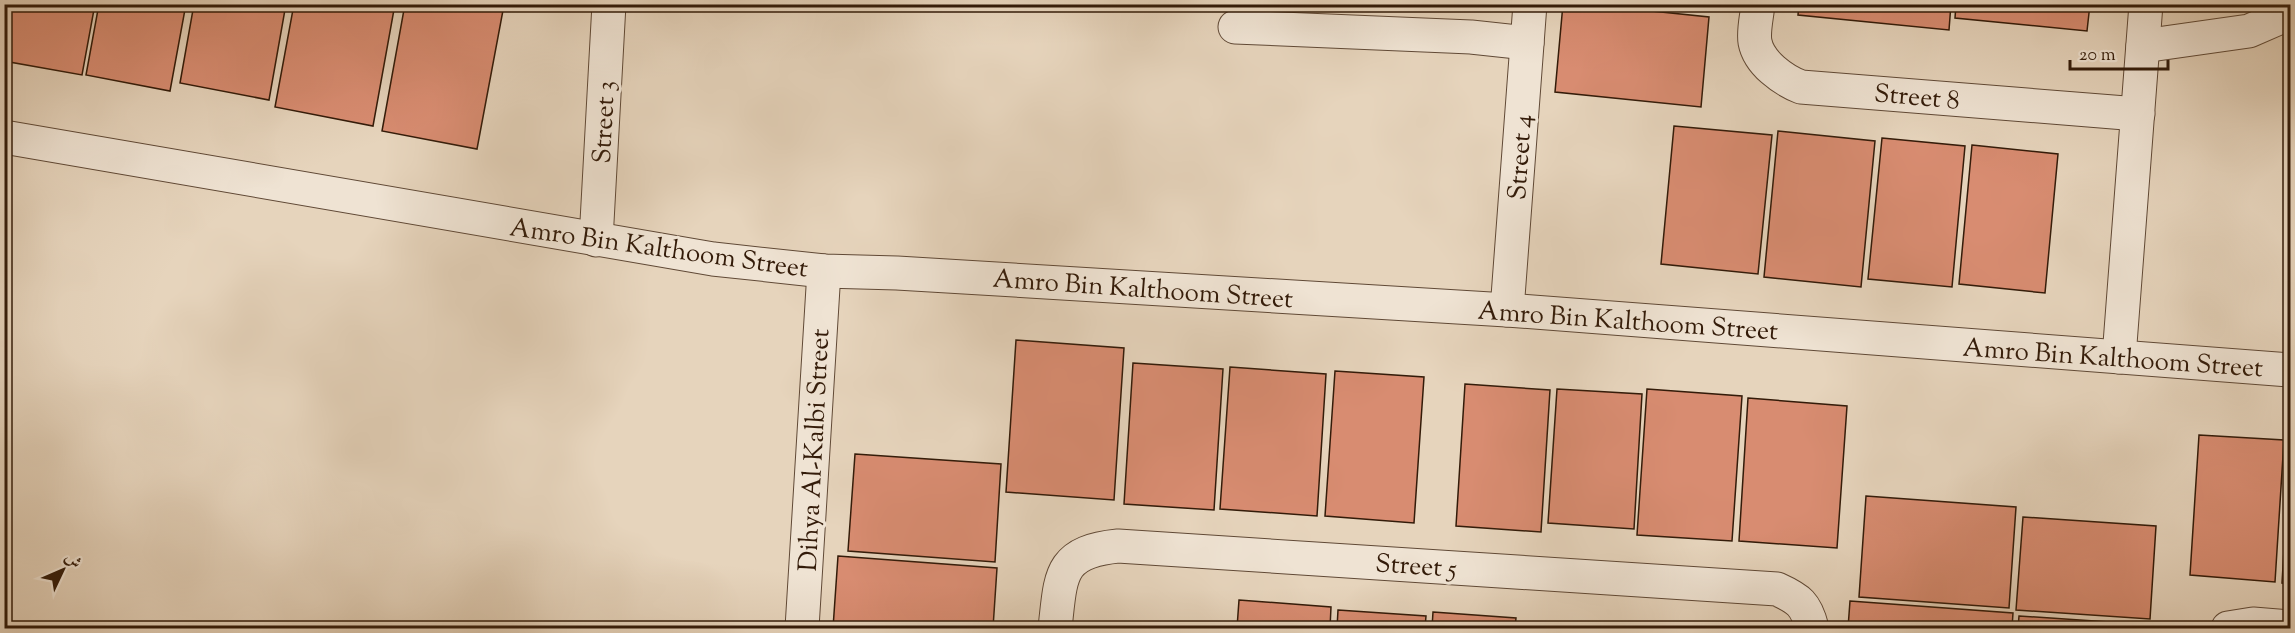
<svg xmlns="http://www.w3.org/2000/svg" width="2295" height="633" font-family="'Sorts Mill Goudy',Amiri,serif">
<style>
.building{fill:#d88c71;stroke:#331b09;stroke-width:1.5}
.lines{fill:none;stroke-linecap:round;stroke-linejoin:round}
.minor-casing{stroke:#604936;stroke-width:35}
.minor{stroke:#efe3d3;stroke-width:33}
.labels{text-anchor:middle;stroke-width:6;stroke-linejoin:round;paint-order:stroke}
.street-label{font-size:26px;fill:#331b09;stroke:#efe3d3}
</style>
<rect width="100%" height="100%" fill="#e6d4bc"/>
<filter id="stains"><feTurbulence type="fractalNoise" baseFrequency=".00333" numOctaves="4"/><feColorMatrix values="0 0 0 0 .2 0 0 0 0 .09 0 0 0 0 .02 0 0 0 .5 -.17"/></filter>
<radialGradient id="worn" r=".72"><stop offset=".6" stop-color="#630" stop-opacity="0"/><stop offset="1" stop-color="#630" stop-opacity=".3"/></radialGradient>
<g class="building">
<path d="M4,4H95L82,75L4,61Z"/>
<path d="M99,4H186L170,91L86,75Z"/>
<path d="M194,4H286L269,100L180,83Z"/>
<path d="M294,4H395L373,126L275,107Z"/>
<path d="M405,4L504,5L477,149L382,131Z"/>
<path d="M1563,4H1584L1709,17L1701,107L1555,92Z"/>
<path d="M1799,4H1951L1949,30L1798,15Z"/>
<path d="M1956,4H2090L2087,31L1955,18Z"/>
<path d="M1674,126L1772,135L1758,274L1661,264Z"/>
<path d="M1778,131L1875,141L1861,287L1764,277Z"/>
<path d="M1882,138L1965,146L1952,287L1868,279Z"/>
<path d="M1972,145L2058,154L2045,293L1959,284Z"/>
<path d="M1016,340L1124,348L1114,500L1006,492Z"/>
<path d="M1133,363L1223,369L1214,510L1124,504Z"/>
<path d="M1230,367L1326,374L1317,516L1220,509Z"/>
<path d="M1335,371L1424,377L1414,523L1325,516Z"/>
<path d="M1465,384L1550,390L1541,532L1456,526Z"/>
<path d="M1557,389L1642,394L1634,529L1548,523Z"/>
<path d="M1647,389L1742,396L1732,541L1637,535Z"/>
<path d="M1748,398L1847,406L1837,548L1739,541Z"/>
<path d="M2199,435L2284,440L2275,582L2190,575Z"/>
<path d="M2290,449V584L2282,583Z"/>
<path d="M855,454L1001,464L995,562L848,551Z"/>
<path d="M1866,496L2016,507L2009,608L1859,597Z"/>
<path d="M2023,517L2156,526L2150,619L2016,610Z"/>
<path d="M838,556L997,568L993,628H833Z"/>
<path d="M1239,600L1331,607L1330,628H1237Z"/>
<path d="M1850,601L2013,613L2012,628H1848Z"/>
<path d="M1338,610L1426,616L1425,628H1337Z"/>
<path d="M1433,612L1516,618L1515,628H1432Z"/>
<path d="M2019,616L2153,625V628H2018Z"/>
<path d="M1523,622L1614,628H1523Z"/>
</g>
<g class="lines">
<defs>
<g id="minor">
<path d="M1758,4C1757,16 1753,31 1755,42C1759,63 1783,80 1801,87L2138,114"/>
<path d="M1235,27L1471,37L1527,43"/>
<path d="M2143,46L2249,31L2290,13"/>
<path d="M4,137L713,259L824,271L897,273L1507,310L2290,370"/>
<path d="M596,240L609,4"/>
<path d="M1507,310L1530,4"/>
<path d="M2119,357L2146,4"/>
<path d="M802,628L824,271"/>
<path d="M1055,628C1061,576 1058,552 1118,546L1777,589C1799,599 1806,604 1812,628"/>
<path d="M2228,628L2253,624L2290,627"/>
</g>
</defs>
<use href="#minor" class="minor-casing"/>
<use href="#minor" class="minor"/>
</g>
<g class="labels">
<g class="street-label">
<text transform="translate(1917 96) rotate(5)" y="9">Street 8</text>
<text transform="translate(603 122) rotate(-87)" y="9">Street 3</text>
<text transform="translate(1519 157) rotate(-86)" y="9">Street 4</text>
<text transform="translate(659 247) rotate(8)" y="9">Amro Bin Kalthoom Street</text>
<text transform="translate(1143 288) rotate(4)" y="9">Amro Bin Kalthoom Street</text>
<text transform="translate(1628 320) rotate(4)" y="9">Amro Bin Kalthoom Street</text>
<text transform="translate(2113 357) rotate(4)" y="9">Amro Bin Kalthoom Street</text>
<text transform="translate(813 450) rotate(-87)" y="9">Dihya Al-Kalbi Street</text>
<text transform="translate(1416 565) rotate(4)" y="9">Street 5</text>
</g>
</g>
<rect width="2295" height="633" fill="none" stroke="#e6d4bc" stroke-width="24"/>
<rect x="6" y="6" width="2283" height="621" fill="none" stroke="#331b09" stroke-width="3"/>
<rect x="12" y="12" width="2271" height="609" fill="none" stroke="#331b09" stroke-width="1.5"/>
<g transform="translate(63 570) rotate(46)" stroke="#efe3d3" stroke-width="4.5" paint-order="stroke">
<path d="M0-4.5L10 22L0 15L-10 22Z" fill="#331b09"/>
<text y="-9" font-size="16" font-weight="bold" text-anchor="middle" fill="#331b09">ش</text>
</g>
<path d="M2070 60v9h98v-9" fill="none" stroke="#331b09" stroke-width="3"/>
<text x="2079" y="60" font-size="18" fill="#331b09" stroke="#efe3d3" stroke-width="4.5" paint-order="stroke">20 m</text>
<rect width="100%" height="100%" filter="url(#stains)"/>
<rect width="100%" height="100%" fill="url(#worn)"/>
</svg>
